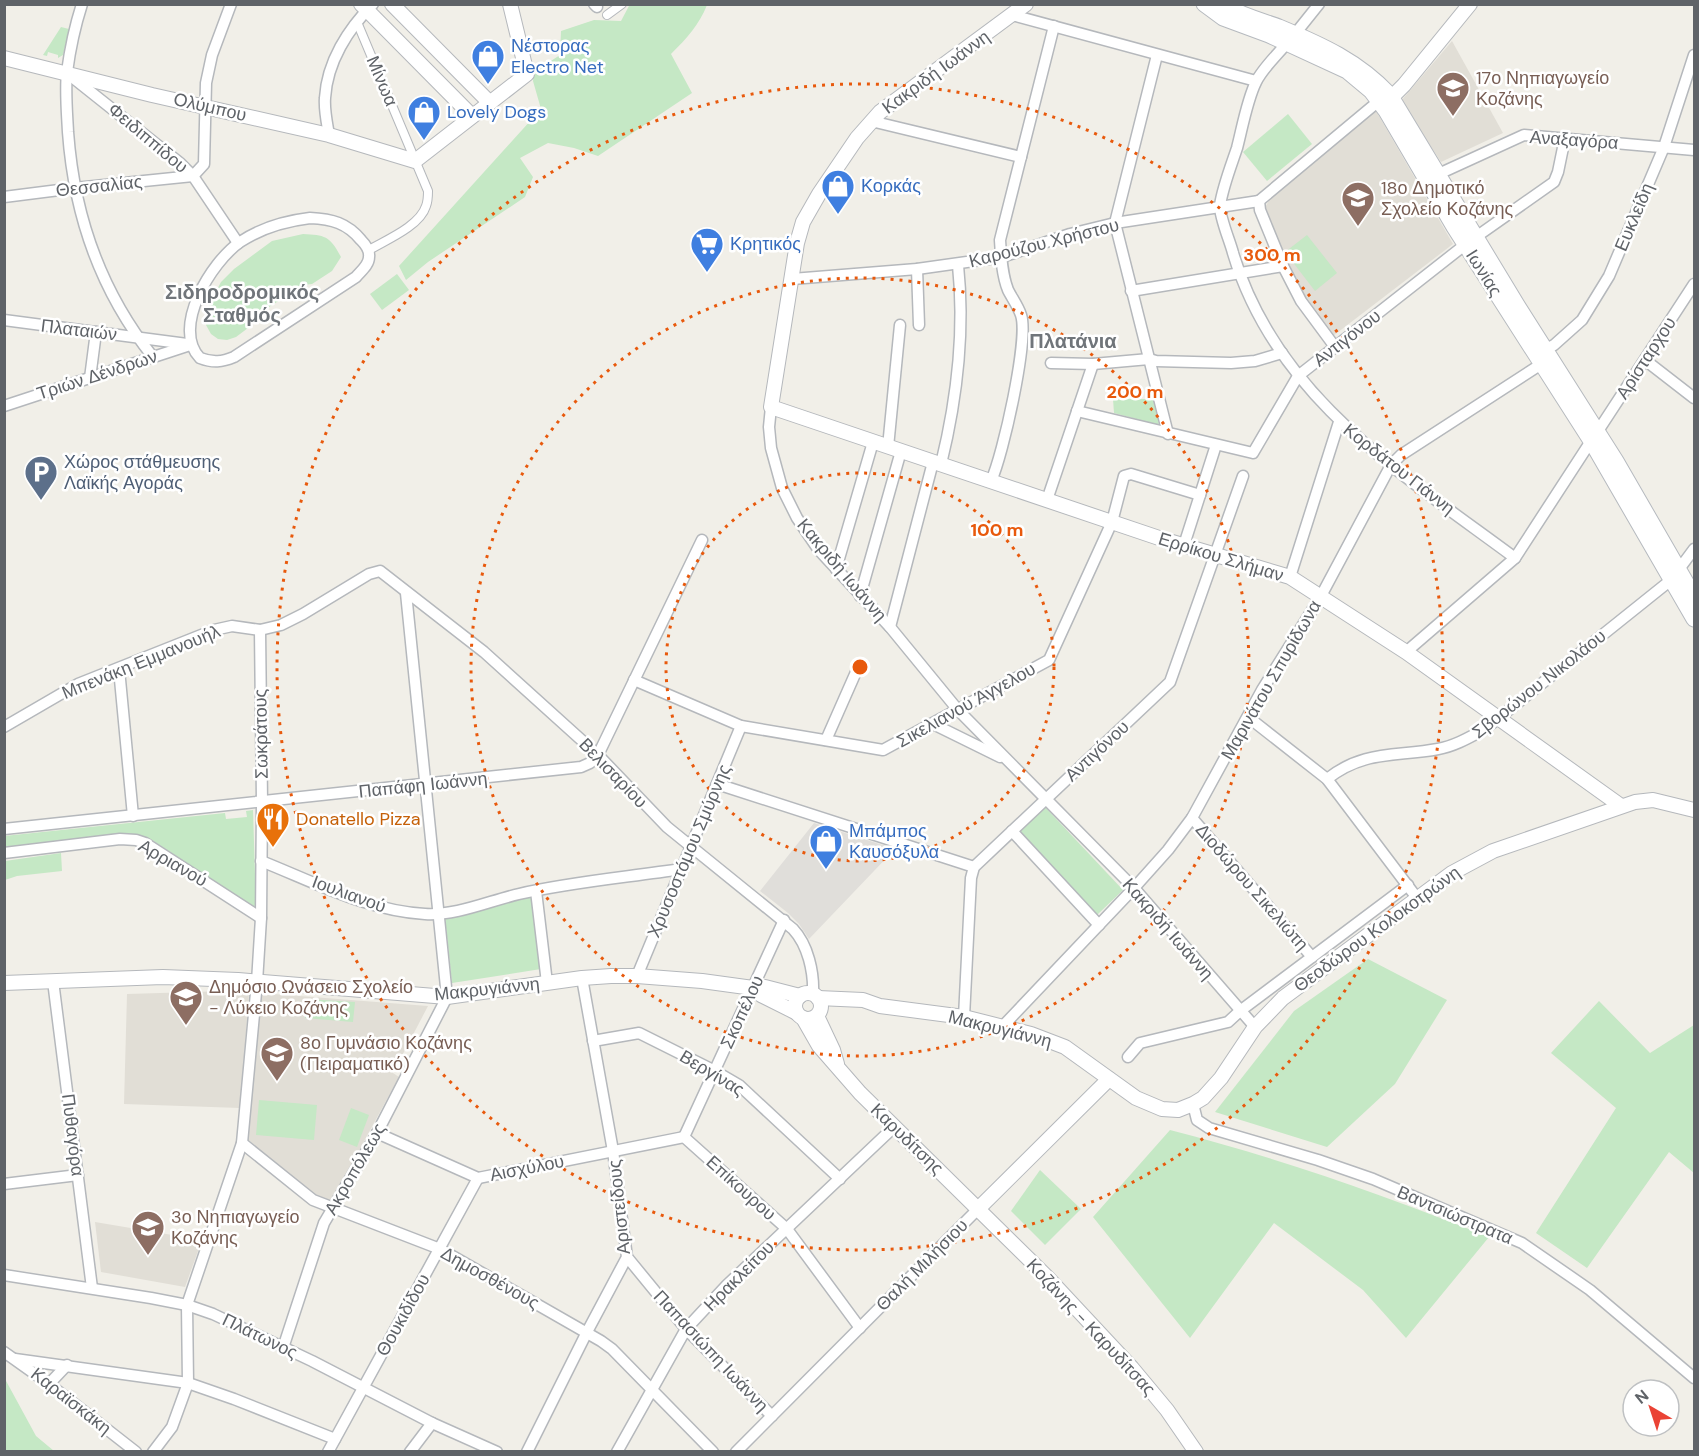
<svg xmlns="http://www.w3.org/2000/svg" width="1699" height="1456" font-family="'DM Sans',sans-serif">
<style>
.industrial{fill:#e0deda}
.education{fill:#e1ded6}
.green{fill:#c5e8c5}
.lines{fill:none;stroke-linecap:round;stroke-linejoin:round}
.pedestrian-casing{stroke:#b5b8bc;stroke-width:10}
.minor-casing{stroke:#b5b8bc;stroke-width:13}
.tertiary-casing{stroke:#b5b8bc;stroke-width:16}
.secondary-casing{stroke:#b6babf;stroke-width:17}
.pedestrian{stroke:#fff;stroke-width:8}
.minor{stroke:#fff;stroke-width:10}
.tertiary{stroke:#fff;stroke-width:14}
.secondary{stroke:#fff;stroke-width:15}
.ring{fill:none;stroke:#e8590c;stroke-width:3;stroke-dasharray:3 6}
.labels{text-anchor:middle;stroke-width:5;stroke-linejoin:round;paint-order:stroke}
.shop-label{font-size:18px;fill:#366cbe;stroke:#fff;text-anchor:start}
.street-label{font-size:18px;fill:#5f6368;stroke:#fff}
.education-label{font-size:18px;fill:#785e54;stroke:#fff;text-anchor:start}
.service-label{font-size:18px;fill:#4e5e75;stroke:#fff;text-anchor:start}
.food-label{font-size:18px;fill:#c56008;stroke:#fff;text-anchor:start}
.neighbourhood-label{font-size:20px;font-weight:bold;fill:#70757a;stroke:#fff}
.centre{fill:#e8590c;stroke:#fff;stroke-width:3}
.ring-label{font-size:18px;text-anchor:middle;font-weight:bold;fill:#e8590c;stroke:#fff;stroke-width:5;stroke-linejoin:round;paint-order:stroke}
</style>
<rect width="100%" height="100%" fill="#f1efe8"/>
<path class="industrial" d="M814,823L895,849L809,939L799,924L788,913L760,891Z"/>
<g class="education">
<path d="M1452,41L1503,133L1441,162L1401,101Z"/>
<path d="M1375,109L1453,244L1333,336L1304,297L1264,209L1273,194Z"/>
<path d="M227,991L249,993L240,1108L124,1104L127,994Z"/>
<path d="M261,993L428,1006L393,1073L399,1077L331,1202L314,1196L246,1138Z"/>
<path d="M95,1222L202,1240L185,1287L101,1272Z"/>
</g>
<g class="green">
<path d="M630,4L707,5C699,25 687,38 671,54L692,93L598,156L574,148L548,143L520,158L533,177L525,197L428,262L406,280L399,266L541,109L533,81L534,72L560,55L561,31L594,20L621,21Z"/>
<path d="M61,27L69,29L63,55L58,58V55L48,52L47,56L43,55Z"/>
<path d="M1288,114L1312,144L1267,181L1243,152Z"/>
<path d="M303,234C325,235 330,236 341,257L332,271L312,284L303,285L263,311L252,325L236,337L227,340L218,339L211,334L206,325L207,316L209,305L221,282L234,269L272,241Z"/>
<path d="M1307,235L1337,273L1315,291L1285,252Z"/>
<path d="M397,274L409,290L382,310L370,294Z"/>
<path d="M1113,399H1155L1159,425L1114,413Z"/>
<path d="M1045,807L1123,890L1097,915L1019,832Z"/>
<path d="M253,810L256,906L254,907L152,840L127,833L5,849L4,836L225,813L226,819L247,817L246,811Z"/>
<path d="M61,853L62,871L17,876L5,880V861Z"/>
<path d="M531,897L541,969L452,983L445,918L519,898Z"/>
<path d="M1368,959L1447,1000L1395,1084L1327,1147L1215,1112L1294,1011Z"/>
<path d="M307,999L355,1002L353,1022L305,1018Z"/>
<path d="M1599,1001L1650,1053L1694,1025V1173L1669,1152L1587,1268L1536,1233L1616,1108L1551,1053Z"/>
<path d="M259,1100L317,1105L314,1140L256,1135Z"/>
<path d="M351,1108L369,1115L357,1147L339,1140Z"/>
<path d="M1170,1130C1279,1158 1384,1195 1489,1237L1406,1338L1363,1290L1274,1223L1190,1338L1093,1217Z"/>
<path d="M1040,1170L1081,1209L1045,1245L1011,1211Z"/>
<path d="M5,1379L36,1436L54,1451H5Z"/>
</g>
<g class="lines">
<defs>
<g id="pedestrian">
<path d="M607,15L622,4"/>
<path d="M357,22L428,191C428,196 428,201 426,206C420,226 386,240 369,250"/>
</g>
<g id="minor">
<path d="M82,4C75,26 70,49 67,72C65,91 67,112 68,132C74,214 101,292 153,357"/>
<path d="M594,4L597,7"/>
<path d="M1012,15L1256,81"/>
<path d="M1295,34L1319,4"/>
<path d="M1287,43C1277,55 1262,69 1256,82C1247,100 1242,129 1237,148C1231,166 1223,186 1220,205C1219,216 1230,241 1233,253C1276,397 1402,474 1515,558"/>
<path d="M1157,55L1115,223L1168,434"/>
<path d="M72,77L180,163L193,176L238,243"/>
<path d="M871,121L1021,157"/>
<path d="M329,135C327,123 324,110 325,98C327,62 348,29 373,4"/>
<path d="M193,176L204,164L206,83L212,55L231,4"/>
<path d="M1432,177L1524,135L1694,150"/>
<path d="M4,197L75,188L193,176"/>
<path d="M1259,201L1260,210L1283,266L1301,301L1335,347"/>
<path d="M1259,201L1380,100"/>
<path d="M310,218C332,219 347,223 361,240C366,245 370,250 369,257C369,265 361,271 356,277L234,357C222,362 213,363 200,358C171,328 211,262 240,242C261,228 285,221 310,218Z"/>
<path d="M917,269L919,325"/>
<path d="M792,279L917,269L1002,257L1070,234L1115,223L1259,201"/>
<path d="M1131,291L1283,266"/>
<path d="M4,320L187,344"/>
<path d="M1539,353L1554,345L1582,320L1609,276L1664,147L1694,55"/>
<path d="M1645,360L1694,398"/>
<path d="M1051,363L1093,364L1149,359L1156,361L1231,363L1255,361L1282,353"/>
<path d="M90,378L96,332"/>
<path d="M4,406L190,345"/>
<path d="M771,407L769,427L771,448L782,488L797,518L818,549L890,627L958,710L1134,888L1255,1027"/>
<path d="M1077,411L1253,453L1298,376L1466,244L1554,182L1558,172L1565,138"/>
<path d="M1598,431L1694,284"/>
<path d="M888,447L900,325"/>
<path d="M941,464C957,399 965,332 958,265"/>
<path d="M991,481C1003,455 1029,339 1021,315C1018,306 1012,298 1008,290C1002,275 1001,256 1000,240L1054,26"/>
<path d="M1047,500L1093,364"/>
<path d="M1184,545L1216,445"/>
<path d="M836,569L873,442"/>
<path d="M1290,577L1339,422"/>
<path d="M860,596L901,451"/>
<path d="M890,627L933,462"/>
<path d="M1406,652L1515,558L1591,441"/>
<path d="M119,669L133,816"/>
<path d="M634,680L741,726L883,750L1049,660L1112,522L1124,476L1131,474L1200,495"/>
<path d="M1248,717L1327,779L1417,898"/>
<path d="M933,724L1000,757"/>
<path d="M4,727L78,684L214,630L232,626L260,630L281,625L303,614L369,574L380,571L484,652L598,755L667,827L793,929C808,945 814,972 813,994"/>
<path d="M826,740L856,672"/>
<path d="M1327,779C1364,750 1395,757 1438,749C1455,746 1470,737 1485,729L1671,580L1694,549"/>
<path d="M717,784L974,867"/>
<path d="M1192,818L1312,957"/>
<path d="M4,829L581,767L590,763L598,755L702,540"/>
<path d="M1012,831L1099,925"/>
<path d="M4,853L120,839L136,840L145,843L261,918"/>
<path d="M261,861C314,882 368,911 425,914C456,916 489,901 519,894C570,882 629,877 681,869"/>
<path d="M536,891L547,983"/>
<path d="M637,976L741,726"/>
<path d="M53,981L92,1288"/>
<path d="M964,1017L971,878L974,867L1170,682L1243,476"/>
<path d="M1003,1026L1134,888L1168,850L1192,818L1262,690L1321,596L1391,465L1401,455L1546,361"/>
<path d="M593,1041L639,1033L715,1071L739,1085L840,1179"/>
<path d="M1128,1057L1140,1043L1228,1022L1240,1011L1408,885"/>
<path d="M1193,1104L1197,1120L1209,1128L1318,1160L1373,1179L1522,1243L1590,1290L1694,1378"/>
<path d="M377,1133L478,1178L684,1137"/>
<path d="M684,1137L787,1229L860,1328"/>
<path d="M684,1137L784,920"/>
<path d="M242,1143L313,1200L440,1249L601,1341L612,1349L713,1452"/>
<path d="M4,1184L78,1175"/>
<path d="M627,1257L686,1329L772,1416"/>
<path d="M4,1275L151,1298L187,1305L213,1314L312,1361L432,1423L497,1452"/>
<path d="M283,1348L324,1223L377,1133L447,997L406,593"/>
<path d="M4,1352L49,1384L136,1452"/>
<path d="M15,1359L188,1383L234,1399L335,1439"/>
<path d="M49,1384L67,1365"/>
<path d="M153,1452L172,1427L188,1383L187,1305L242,1143L257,982L261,918L262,802L260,630"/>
<path d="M328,1452L478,1178"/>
<path d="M410,1452L432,1423"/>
<path d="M527,1452L587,1332L627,1257L613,1151L582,978"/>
<path d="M617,1452L686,1329L727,1285L894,1127"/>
<path d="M736,1452L979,1208"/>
</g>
<g id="tertiary">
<path d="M361,4L472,116"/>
<path d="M392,4L490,103"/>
<path d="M1026,4L880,112L857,138L819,194L803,222L797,243L771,407L1162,539L1290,577L1406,652L1621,806"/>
<path d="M4,58L152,95L329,135L415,161L527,74L510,4"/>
<path d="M1380,100L1396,93L1404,85L1470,4"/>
<path d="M4,983L163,977L238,980L447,997L582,978L611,976H637L702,981L753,988L765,987L800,996"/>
<path d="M754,989L761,995L797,1013"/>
<circle cx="808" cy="1006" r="13"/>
<path d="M818,998L863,1000L880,1006L964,1017L1031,1034L1065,1047L1136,1098L1162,1109L1178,1110L1193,1104L1203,1098L1221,1078L1255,1027L1283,998L1452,873L1493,851L1635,802L1653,800L1694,810"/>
<path d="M817,1016L833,1050L837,1064"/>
<path d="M803,1018L819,1046L860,1093L1048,1278L1132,1368L1167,1410L1196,1452"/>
<path d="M979,1208L1109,1079"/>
</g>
<g id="secondary">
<path d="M1204,4L1223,18L1269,35L1347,71L1371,91L1386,111L1454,227L1591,441L1694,619"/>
<path d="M1222,4C1240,15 1260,20 1279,27C1322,45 1358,61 1390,95L1517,305L1616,461L1694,596"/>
</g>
</defs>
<use href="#pedestrian" class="pedestrian-casing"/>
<use href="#minor" class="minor-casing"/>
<use href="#tertiary" class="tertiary-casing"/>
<use href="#secondary" class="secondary-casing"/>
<use href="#pedestrian" class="pedestrian"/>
<use href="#minor" class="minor"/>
<use href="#tertiary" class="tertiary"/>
<use href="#secondary" class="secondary"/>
</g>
<g class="ring">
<circle cx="860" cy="667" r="194"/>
<circle cx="860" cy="667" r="389"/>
<circle cx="860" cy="667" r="583"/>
</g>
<defs>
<symbol id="shop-pin" viewBox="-11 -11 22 30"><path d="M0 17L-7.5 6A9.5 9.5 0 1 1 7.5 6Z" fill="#3f7fe0" stroke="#fff"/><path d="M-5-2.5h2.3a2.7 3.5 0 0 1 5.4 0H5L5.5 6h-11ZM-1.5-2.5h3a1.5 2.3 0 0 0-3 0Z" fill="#fff"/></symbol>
<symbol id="school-pin" viewBox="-11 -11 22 30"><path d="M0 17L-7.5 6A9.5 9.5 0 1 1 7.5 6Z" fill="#8d6e63" stroke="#fff"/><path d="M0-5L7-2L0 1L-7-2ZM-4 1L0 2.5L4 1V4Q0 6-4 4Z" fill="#fff"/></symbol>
<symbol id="supermarket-pin" viewBox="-11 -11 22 30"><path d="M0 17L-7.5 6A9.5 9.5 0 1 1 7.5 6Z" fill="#3f7fe0" stroke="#fff"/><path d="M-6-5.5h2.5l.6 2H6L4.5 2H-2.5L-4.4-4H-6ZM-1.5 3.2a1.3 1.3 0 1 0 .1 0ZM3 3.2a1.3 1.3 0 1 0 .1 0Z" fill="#fff"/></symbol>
<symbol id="parking-pin" viewBox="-11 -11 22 30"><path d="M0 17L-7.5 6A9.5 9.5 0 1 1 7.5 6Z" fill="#5c6f8a" stroke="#fff"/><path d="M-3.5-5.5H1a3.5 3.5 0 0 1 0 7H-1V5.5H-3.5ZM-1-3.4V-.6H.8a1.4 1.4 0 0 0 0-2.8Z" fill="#fff"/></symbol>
<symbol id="restaurant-pin" viewBox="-11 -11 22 30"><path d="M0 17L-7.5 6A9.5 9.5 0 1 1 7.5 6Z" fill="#e8710a" stroke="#fff"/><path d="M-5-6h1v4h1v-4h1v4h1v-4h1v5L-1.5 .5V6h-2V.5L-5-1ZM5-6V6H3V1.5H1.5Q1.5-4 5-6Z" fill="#fff"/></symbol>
</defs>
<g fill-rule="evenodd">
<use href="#shop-pin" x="469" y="37" width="38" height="52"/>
<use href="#school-pin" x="1434" y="69" width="38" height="52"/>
<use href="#shop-pin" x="405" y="93" width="38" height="52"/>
<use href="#shop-pin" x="819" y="167" width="38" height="52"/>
<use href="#school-pin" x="1339" y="179" width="38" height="52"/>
<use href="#supermarket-pin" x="688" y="225" width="38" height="52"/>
<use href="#parking-pin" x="22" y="453" width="38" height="52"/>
<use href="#restaurant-pin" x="254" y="800" width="38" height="52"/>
<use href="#shop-pin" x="807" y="822" width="38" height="52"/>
<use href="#school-pin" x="167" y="978" width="38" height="52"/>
<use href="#school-pin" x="258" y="1034" width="38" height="52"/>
<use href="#school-pin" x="129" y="1208" width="38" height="52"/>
</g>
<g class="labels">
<g class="shop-label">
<text x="511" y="52">Νέστορας<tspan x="511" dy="21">Electro Net</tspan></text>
<text x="447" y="118">Lovely Dogs</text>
<text x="861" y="192">Κορκάς</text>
<text x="730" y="250">Κρητικός</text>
<text x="849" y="837">Μπάμπος<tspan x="849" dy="21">Καυσόξυλα</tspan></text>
</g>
<g class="street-label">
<text transform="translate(936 72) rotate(-36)" y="6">Κακριδή Ιωάννη</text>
<text transform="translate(382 81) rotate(67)" y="6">Μίνωα</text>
<text transform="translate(210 107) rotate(13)" y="6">Ολύμπου</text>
<text transform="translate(148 138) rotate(40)" y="6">Φειδιππίδου</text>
<text transform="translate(1574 140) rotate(4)" y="6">Αναξαγόρα</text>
<text transform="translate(99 186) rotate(-6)" y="6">Θεσσαλίας</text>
<text transform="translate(1634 217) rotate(-67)" y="6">Ευκλείδη</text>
<text transform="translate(1044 243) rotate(-14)" y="6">Καρούζου Χρήστου</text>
<text transform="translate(1484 273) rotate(58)" y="6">Ιωνίας</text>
<text transform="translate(79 330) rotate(7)" y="6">Πλαταιών</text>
<text transform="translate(1347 338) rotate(-38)" y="6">Αντιγόνου</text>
<text transform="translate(1646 358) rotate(-57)" y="6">Αρίσταρχου</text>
<text transform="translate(97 375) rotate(-18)" y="6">Τριών Δένδρων</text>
<text transform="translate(1399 469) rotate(38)" y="6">Κορδάτου Γιάννη</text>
<text transform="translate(1221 557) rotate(17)" y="6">Ερρίκου Σλήμαν</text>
<text transform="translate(842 570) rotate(50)" y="6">Κακριδή Ιωάννη</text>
<text transform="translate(141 662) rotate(-22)" y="6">Μπενάκη Εμμανουήλ</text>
<text transform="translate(1271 680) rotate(-60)" y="6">Μαρινάτου Σπυρίδωνα</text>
<text transform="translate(1539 684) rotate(-38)" y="6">Σβορώνου Νικολάου</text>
<text transform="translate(966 705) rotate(-29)" y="6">Σικελιανού Άγγελου</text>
<text transform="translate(261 734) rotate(-91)" y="6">Σωκράτους</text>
<text transform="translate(1097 751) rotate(-43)" y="6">Αντιγόνου</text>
<text transform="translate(613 773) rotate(46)" y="6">Βελισαρίου</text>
<text transform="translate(423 785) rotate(-6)" y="6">Παπάφη Ιωάννη</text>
<text transform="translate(689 851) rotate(-67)" y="6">Χρυσοστόμου Σμύρνης</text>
<text transform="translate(173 863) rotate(30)" y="6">Αρριανού</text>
<text transform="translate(1252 887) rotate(49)" y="6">Διοδώρου Σικελιώτη</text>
<text transform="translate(349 894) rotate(20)" y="6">Ιουλιανού</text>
<text transform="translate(1168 929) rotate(49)" y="6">Κακριδή Ιωάννη</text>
<text transform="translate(1377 929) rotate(-36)" y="6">Θεοδώρου Κολοκοτρώνη</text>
<text transform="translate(487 989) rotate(-6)" y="6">Μακρυγιάννη</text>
<text transform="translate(742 1012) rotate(-65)" y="6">Σκοπέλου</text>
<text transform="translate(1000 1029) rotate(14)" y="6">Μακρυγιάννη</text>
<text transform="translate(712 1073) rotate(31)" y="6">Βεργίνας</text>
<text transform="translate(73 1135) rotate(83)" y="6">Πυθαγόρα</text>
<text transform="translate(907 1139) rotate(44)" y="6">Καρυδίτσης</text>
<text transform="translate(527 1168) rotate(-11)" y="6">Αισχύλου</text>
<text transform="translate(355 1169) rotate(-60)" y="6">Ακροπόλεως</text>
<text transform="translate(741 1188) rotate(42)" y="6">Επίκουρου</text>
<text transform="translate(619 1207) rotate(-96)" y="6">Αριστείδους</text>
<text transform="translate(1455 1215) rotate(23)" y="6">Βαντσιώστρατα</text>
<text transform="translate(922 1265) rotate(-45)" y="6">Θαλή Μιλήσιου</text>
<text transform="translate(739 1276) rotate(-45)" y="6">Ηρακλείτου</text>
<text transform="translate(490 1278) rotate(29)" y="6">Δημοσθένους</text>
<text transform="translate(403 1315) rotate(-61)" y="6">Θουκιδίδου</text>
<text transform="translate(1091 1327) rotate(47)" y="6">Κοζάνης - Καρυδίτσας</text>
<text transform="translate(260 1336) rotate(26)" y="6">Πλάτωνος</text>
<text transform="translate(711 1351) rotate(47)" y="6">Παπασιώπη Ιωάννη</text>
<text transform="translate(71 1401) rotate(38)" y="6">Καραϊσκάκη</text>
</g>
<g class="education-label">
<text x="1476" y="84">17ο Νηπιαγωγείο<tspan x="1476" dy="21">Κοζάνης</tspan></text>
<text x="1381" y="194">18ο Δημοτικό<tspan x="1381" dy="21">Σχολείο Κοζάνης</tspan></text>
<text x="209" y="993">Δημόσιο Ωνάσειο Σχολείο<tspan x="209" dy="21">- Λύκειο Κοζάνης</tspan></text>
<text x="300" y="1049">8ο Γυμνάσιο Κοζάνης<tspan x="300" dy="21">(Πειραματικό)</tspan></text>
<text x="171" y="1223">3ο Νηπιαγωγείο<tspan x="171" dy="21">Κοζάνης</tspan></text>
</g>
<g class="service-label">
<text x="64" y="468">Χώρος στάθμευσης<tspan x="64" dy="21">Λαϊκής Αγοράς</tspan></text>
</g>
<g class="food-label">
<text x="296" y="825">Donatello Pizza</text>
</g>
<g class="neighbourhood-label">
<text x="242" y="299">Σιδηροδρομικός<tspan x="242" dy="23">Σταθμός</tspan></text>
<text x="1073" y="348">Πλατάνια</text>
</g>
</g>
<circle cx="860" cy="667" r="9" class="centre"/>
<g class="ring-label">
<text x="1272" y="261">300 m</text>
<text x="1135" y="398">200 m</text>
<text x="997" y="536">100 m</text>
</g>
<rect width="1699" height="1456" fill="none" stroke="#5f6368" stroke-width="12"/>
<g transform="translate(1651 1408) rotate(321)"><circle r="28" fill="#ffffff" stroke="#bfc1c3" stroke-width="1.5"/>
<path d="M0-4.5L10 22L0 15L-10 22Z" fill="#ea4335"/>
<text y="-9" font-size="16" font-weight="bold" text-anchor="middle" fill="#5f6368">N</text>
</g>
</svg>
